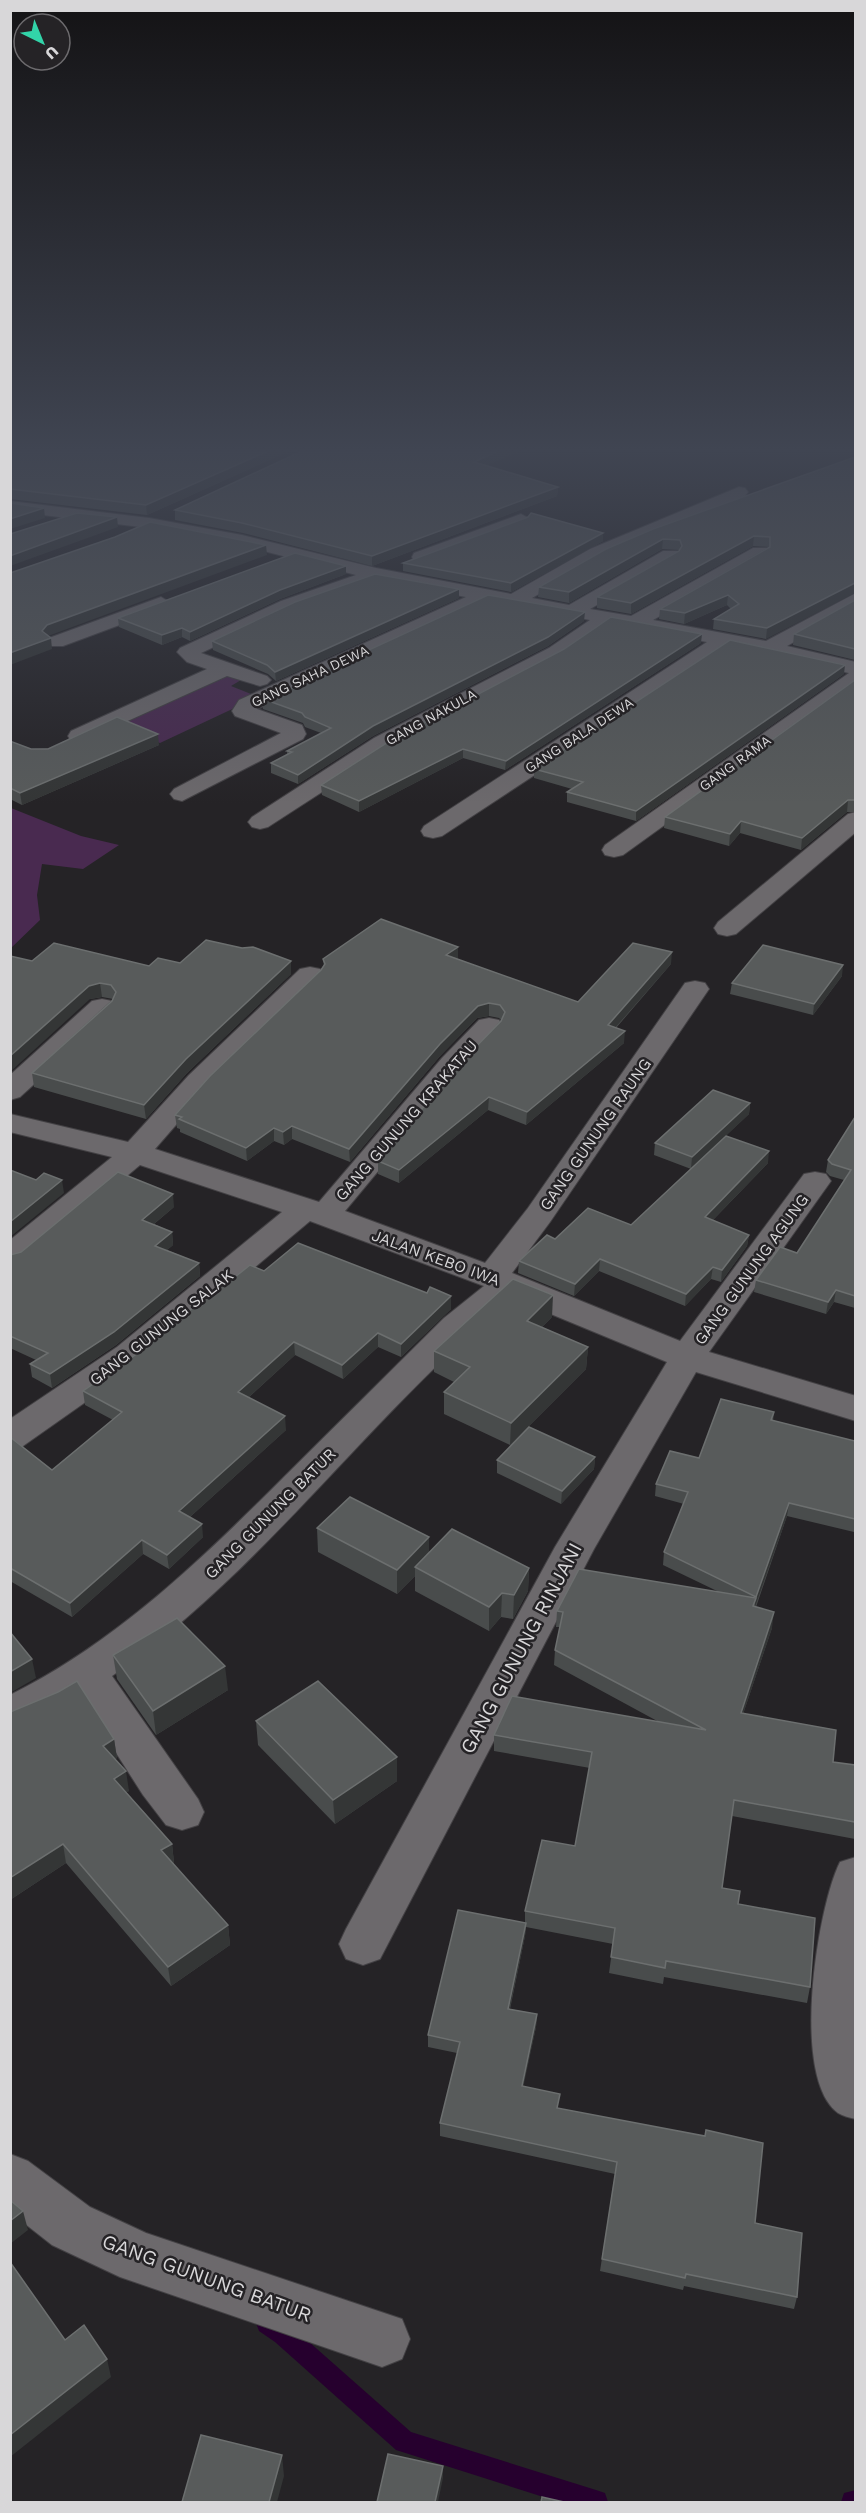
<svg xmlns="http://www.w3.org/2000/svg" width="866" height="2513" font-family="'Work Sans',sans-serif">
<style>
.green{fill:#492a50}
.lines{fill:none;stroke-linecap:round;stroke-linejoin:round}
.stream{fill:#26002e;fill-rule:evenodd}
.minor-casing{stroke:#434144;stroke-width:2}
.minor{fill:#6c696c;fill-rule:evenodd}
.wall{fill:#494c4c}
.shaded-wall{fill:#343636}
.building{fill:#585b5b;stroke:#6c6f6f;stroke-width:1.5}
.labels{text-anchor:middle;stroke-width:5;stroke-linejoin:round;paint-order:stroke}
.far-street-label{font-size:14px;fill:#d8d7d9;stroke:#252326}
.street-label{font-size:16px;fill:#d8d7d9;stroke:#252326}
.near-street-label{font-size:20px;fill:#d8d7d9;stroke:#252326}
</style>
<rect width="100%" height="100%" fill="#252326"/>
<g class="green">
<path d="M220,666L251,674L231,686L251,694L243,704L160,743L99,720Z"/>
<path d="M11,808L81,836L119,845L83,869L42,864L37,895L40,920L11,948Z"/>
</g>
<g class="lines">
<g class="stream">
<path d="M267,2312L291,2326L411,2432L596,2490L605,2493L608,2502H559L396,2450L275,2342L259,2331L256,2323L259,2315Z"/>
<path d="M856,2490V2502H841L844,2493Z"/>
</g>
<defs>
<g id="minor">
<path d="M739,487L745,488L748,492L745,496L604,557L532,598L569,605L663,551H677L679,555L677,559L590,609L631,616L753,548H767L769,552L767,556L653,620L766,641L856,593V607L787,646L856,662V687L623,855L614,857L605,855L602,850L605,845L849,673L729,647L442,836L433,838L424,836L421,831L424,826L707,642L610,624L563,656L390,748L268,827L260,829L252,827L248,822L252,817L374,738L549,648L590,620L488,601L257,709L302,725L306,734L303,739L182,801L174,799L170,794L174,789L281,733L235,716L232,711L239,700L466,597L377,580L295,609L201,653L267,676L271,680L267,684L260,686L227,676L79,743L71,741L68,736L71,731L207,669L187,662L177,652L180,648L281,601L356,575L241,545L149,528L10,511V501L149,518L242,535L376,568L511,594L590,549Z"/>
<path d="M521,514L530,519L527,523L428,561H414L412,557L414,553Z"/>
<path d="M161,597L171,603L168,607L63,646H49L46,642L49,638Z"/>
<path d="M856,812V832L736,934L727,936L718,934L714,928L718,922L848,814Z"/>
<path d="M310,967L320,969L324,975L320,981L209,1087L155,1149L319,1202L442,1058L479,1020L489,1018L499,1020L503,1026L499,1032L462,1070L345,1211L485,1263L528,1208L685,983L695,981L705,983L709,989L550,1222L512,1273L680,1341L804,1174L815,1172L826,1174L831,1181L709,1352L856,1396V1421L696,1372L594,1549L380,1959L363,1965L346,1959L339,1944L346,1929L555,1547L667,1362L512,1298C370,1414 264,1571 112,1676L198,1799L204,1812L198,1825L182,1830L166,1825L143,1795L81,1698L10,1732V1695C115,1643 200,1561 283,1478C336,1425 390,1372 444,1318L484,1286L310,1221L141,1363L23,1446L10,1449V1419L117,1347L282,1212L140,1165L22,1264L10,1267V1240L112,1157L10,1132V1114L128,1142L189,1075L300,969Z"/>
<path d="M102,999L112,1001L116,1007L112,1013L20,1097L10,1100V1075L92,1001Z"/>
<path d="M856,1857V2119C850,2118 843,2116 838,2113C790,2078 817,1908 840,1862Z"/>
<path d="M10,2154L28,2161L90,2207L146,2233L402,2319L410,2339L402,2359L382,2367L120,2277L52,2245L10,2212Z"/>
</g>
</defs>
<use href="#minor" class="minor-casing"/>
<use href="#minor" class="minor"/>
</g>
<g class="wall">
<path d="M10,452H287L147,515L10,499Z"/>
<path d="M855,457L766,639L713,629L714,619L731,609L727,605L684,624L659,619L660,609L769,547L753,546L631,614L597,608V597L679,551V550L662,549L569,603L538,597L539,587Z"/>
<path d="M487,465L558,487L557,496L372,566L243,533L175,520V510Z"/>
<path d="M603,533V541L511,592L403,571V563Z"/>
<path d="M346,574L280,599L190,641L182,637L162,645L119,627L118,618Z"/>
<path d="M459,598L276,681L268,674L213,650L212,641Z"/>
<path d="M855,600V660L793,645L794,634Z"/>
<path d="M584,621L548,646L373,736L298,784L271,773V763L287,755V751L321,733L305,727L303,723L263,709V699L297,686V683Z"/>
<path d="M701,643L505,770L463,758L359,812L322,795L321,785Z"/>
<path d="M844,674L636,821L567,802V792L572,789L534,778V769Z"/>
<path d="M855,680V812H847L801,850L740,833L729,846L664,828L665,817Z"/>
<path d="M10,741L31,749L159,745L22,805L10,799Z"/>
<path d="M323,959H458H457L578,1002L671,964L616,1028L624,1043L526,1125L488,1110L399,1183L378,1174V1161L501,1020L499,1018L489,1016L477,1018L440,1056L350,1162L292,1139L284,1145L274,1141L247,1161L180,1132V1129L177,1128L175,1115L321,970L324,967Z"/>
<path d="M32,961L149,966L180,963L291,961V974L187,1073L146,1119L34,1087L32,1073L113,999L102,997L90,999Z"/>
<path d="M842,976L813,1015L730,994L732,983Z"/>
<path d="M750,1103L749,1114L706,1154L768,1163L713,1220L749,1235L747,1246L721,1282L711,1279L685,1306L599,1271L574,1296L518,1273L519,1261L631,1225L691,1169L654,1155L655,1143Z"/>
<path d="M855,1117V1308L834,1302L826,1314L754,1292L756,1280L797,1253L844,1180L830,1176L826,1172L828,1160Z"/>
<path d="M174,1207L154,1224L172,1232L173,1245L167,1250L199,1263L200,1276L116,1345L52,1388L32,1377L30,1364L36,1360L10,1348V1255L21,1252Z"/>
<path d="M264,1271L451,1296V1309L401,1357L378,1347L343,1379L295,1355L248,1398L286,1430L190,1517L203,1537L169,1569L143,1554L72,1617L10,1581V1437L52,1470L113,1420L85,1405L83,1391L141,1351L235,1277Z"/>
<path d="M552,1317L542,1327L588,1347L586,1369L510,1445L444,1414V1392L454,1382L434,1372V1351Z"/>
<path d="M774,1412L773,1421L855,1441V1525L854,1532L787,1516L756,1607L772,1628L743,1714L833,1762L855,1765V1839L732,1816L722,1888L738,1904L810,1987L807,2003L664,1977L663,1984L609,1973L613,1944L526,1927L525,1936L510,2009L537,2014L536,2027L523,2086L558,2108L755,2223L797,2297L794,2309L684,2286L683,2290L600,2271L615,2174L440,2136V2123L457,2053L428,2047V2035L525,1923V1911L575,1846L590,1768L494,1751V1735L659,1722L554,1665L555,1650L560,1627H556L557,1611L717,1591L663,1565L664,1552L684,1504L655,1496L656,1484Z"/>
<path d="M595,1457L594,1469L561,1504L497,1473V1460Z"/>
<path d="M317,1528L429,1537V1553L529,1568L528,1591L513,1619L501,1617L489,1631L415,1591V1576L397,1594L318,1552Z"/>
<path d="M113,1655L228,1690L156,1735L117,1679Z"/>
<path d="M10,1712L114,1739L117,1758L115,1759L129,1791L126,1792L172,1844L174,1863L173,1864L228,1925L230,1945L171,1986L66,1863L10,1900Z"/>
<path d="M256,1721L397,1781L335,1824L258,1745Z"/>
</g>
<g class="shaded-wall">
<path d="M266,452H287L147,515L146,505Z"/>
<path d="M496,452H518L474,471V462Z"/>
<path d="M558,487L557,496L372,566V556Z"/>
<path d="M44,508L45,518L10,529V519Z"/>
<path d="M117,517L118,527L10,566V556Z"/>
<path d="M603,533V541L511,592V583Z"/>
<path d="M754,536L753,546L631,614V603Z"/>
<path d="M663,539L662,549L569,603V592Z"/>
<path d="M266,545L267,555L48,636L51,638L52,649L10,665V653L42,631L47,625Z"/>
<path d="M346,566V574L280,599L190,641V632L280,590Z"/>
<path d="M855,583V593L766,639L767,628Z"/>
<path d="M459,589V598L276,681L275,672Z"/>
<path d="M728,595L727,605L684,624L685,613Z"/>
<path d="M585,612L584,621L548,646L373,736L298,784V775L373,726Z"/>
<path d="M182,628V637L162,645V635Z"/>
<path d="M702,634L701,643L505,770L506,761Z"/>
<path d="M845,665L844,674L636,821V811Z"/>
<path d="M158,734L159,745L22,805L20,793Z"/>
<path d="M463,749V758L359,812V801Z"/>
<path d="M848,800L847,812L801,850L802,838Z"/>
<path d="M741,821L740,833L729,846L730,834Z"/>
<path d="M458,947V959L446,967V955Z"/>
<path d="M672,952L671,964L607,1037L608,1025Z"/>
<path d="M291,961V974L187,1073L146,1119L144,1105L186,1059Z"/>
<path d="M843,965L842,976L813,1015L814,1004Z"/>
<path d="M100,983L102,997L90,999L10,1072V1056L89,986Z"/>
<path d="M489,1003V1016L477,1018L440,1056L350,1162L349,1149L440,1044L478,1006Z"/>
<path d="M625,1031L624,1043L526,1125L527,1112Z"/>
<path d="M489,1097L488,1110L399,1183V1170Z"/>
<path d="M750,1103L749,1114L691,1169L692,1157Z"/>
<path d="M292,1126V1139L284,1145L283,1132Z"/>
<path d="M274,1128V1141L247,1161L246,1148Z"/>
<path d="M769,1151L768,1163L704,1229L705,1217Z"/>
<path d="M62,1180L64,1193L10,1237V1222Z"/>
<path d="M173,1194L174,1207L143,1233L142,1220Z"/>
<path d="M172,1232L173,1245L157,1259L155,1246Z"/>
<path d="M749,1235L747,1246L721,1282L722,1270Z"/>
<path d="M600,1259L599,1271L574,1296L575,1284Z"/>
<path d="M199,1263L200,1276L116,1345L52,1388L50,1374Z"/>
<path d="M713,1267L711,1279L685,1306L686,1294Z"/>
<path d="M836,1290L834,1302L826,1314L828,1302Z"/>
<path d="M553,1295L552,1317L526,1342L527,1321Z"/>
<path d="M451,1296V1309L401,1357V1344Z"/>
<path d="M378,1333V1347L343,1379L342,1365Z"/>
<path d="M294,1342L295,1355L239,1406L238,1392Z"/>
<path d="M588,1347L586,1369L510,1445L511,1423Z"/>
<path d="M285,1416L286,1430L181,1525L179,1511Z"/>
<path d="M595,1457L594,1469L561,1504L562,1491Z"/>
<path d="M789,1503L787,1516L754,1610L756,1597Z"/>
<path d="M202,1524L203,1537L169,1569L167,1555Z"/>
<path d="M429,1537V1561L415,1567V1576L397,1594V1570Z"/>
<path d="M142,1540L143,1554L72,1617L70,1603Z"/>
<path d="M529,1568L528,1591L513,1619L514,1595Z"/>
<path d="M502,1593L501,1617L489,1631V1607Z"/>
<path d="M774,1612L772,1628L738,1729L741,1713Z"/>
<path d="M32,1659L36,1678L10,1693V1672Z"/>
<path d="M225,1666L228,1690L156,1735L153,1711Z"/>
<path d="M114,1739L117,1758L106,1765L103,1746Z"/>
<path d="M397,1757V1781L335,1824L333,1800Z"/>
<path d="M126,1771L129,1791L117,1798L114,1779Z"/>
<path d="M63,1844L66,1863L10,1900V1878Z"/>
<path d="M172,1844L174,1863L164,1870L161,1850Z"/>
<path d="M526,1923L525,1936L507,2021L508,2009Z"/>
<path d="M228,1925L230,1945L171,1986L168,1967Z"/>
<path d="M537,2014L536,2027L521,2098L522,2086Z"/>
<path d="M23,2211L28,2230L10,2244V2221Z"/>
<path d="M107,2359L111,2377L10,2457V2435Z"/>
<path d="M282,2455L284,2476L277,2502H269Z"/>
<path d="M443,2466V2478L438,2502H435Z"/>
</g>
<g class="building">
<path d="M10,452H266L146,505L10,489Z"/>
<path d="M300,452H496L474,462L558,487L372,556L242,523L175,510Z"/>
<path d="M855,457V583L767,628L714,619L739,604L728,595L685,613L660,609L770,547V537L754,536L631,603L597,597L679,551L682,546L680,540L663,539L569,592L539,587L606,549L653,529Z"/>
<path d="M10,503L44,508L10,519Z"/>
<path d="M77,513L117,517L10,556V534Z"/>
<path d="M531,513L603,533L511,583L403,563L528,517Z"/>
<path d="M150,522L266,545L47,625L42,631L51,638L10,653V573L115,537Z"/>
<path d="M295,553L346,566L280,590L190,632L182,628L162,635L118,618Z"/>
<path d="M375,574L459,589L275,672L267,665L212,641L295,602Z"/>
<path d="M488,595L585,612L548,637L373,726L298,775L271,763L292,752L287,751L331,728L305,717L302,713L263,699L300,685L297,683Z"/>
<path d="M855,600V649L794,634Z"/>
<path d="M611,617L702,634L506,761L463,749L359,801L321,785L391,740L564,649Z"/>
<path d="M730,640L845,665L636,811L567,792L583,782L534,769Z"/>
<path d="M855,680V800H848L802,838L741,821L730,834L665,817Z"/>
<path d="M117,717L158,734L20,793L10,788V741L31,749H48Z"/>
<path d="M381,919L458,947L446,955L578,1002L633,943L672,952L608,1025L625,1031L527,1112L489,1097L399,1170L378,1161L464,1059L501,1021L505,1012L500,1005L489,1003L478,1006L440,1044L349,1149L292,1126L283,1132L274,1128L246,1148L179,1119L182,1117L175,1115L210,1076L321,970L325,964L323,959Z"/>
<path d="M206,940L242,948L253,947L291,961L186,1059L144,1105L32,1073L112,1001L116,992L111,985L100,983L89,986L10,1056V956L32,961L54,943L149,966L158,958L180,963Z"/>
<path d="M763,945L843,965L814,1004L732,983Z"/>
<path d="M713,1090L750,1103L692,1157L655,1143Z"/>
<path d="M855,1117V1296L836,1290L828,1302L756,1280L780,1247L797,1253L851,1170L832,1164L828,1160Z"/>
<path d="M726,1136L769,1151L705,1217L749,1235L722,1270L713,1267L686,1294L600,1259L575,1284L519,1261L547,1235L555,1239L588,1208L631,1225Z"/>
<path d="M10,1170L36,1180L44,1173L62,1180L10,1222Z"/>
<path d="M118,1172L173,1194L142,1220L172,1232L155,1246L199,1263L114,1332L50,1374L30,1364L48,1353L10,1336V1255L21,1252Z"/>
<path d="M298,1243L427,1293L430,1287L451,1296L401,1344L378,1333L342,1365L294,1342L238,1392L285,1416L179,1511L202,1524L167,1555L142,1540L70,1603L10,1568V1437L52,1470L122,1412L83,1391L141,1351L231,1276L235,1277L250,1265L264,1271Z"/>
<path d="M513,1279L553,1295L527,1321L588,1347L511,1423L444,1392L470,1367L434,1351Z"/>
<path d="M721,1399L774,1412L771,1420L855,1441V1519L789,1503L756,1597L664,1552L688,1492L656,1484L670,1451L699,1458Z"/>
<path d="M529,1427L595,1457L562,1491L497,1460Z"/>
<path d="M350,1497L429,1537L397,1570L317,1528Z"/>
<path d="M452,1529L529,1568L514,1595L502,1593L489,1607L415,1567Z"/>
<path d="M579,1569L756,1598L753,1606L774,1612L741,1713L836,1730L833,1762L855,1765V1822L734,1800L722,1888L740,1891L738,1904L815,1918L810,1987L666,1961L665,1968L611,1957L615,1928L525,1911L542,1840L575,1846L592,1752L494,1735L512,1696L706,1730L555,1650L563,1612L557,1611Z"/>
<path d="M177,1618L225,1666L153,1711L113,1655Z"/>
<path d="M10,1632L32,1659L10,1672Z"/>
<path d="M77,1681L114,1739L103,1746L126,1771L114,1779L172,1844L161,1850L228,1925L168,1967L63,1844L10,1878V1712L58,1692Z"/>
<path d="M318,1681L397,1757L333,1800L256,1721Z"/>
<path d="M458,1910L526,1923L508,2009L537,2014L522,2086L560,2094L557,2108L705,2136L706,2130L763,2143L755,2223L802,2233L797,2297L686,2274L685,2278L602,2259L617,2162L440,2123L460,2042L428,2035Z"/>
<path d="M10,2200L23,2211L10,2221Z"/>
<path d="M10,2262L65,2340L84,2325L107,2359L10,2435Z"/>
<path d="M201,2435L282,2455L269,2502H182Z"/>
<path d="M388,2454L443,2466L435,2502H377Z"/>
<path d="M542,2497L564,2502H541Z"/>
</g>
<linearGradient id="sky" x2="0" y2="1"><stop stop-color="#141315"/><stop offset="0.56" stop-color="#404552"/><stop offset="1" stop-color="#404552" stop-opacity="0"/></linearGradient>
<rect width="866" height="804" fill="url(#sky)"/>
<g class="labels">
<g class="far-street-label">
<text transform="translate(310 676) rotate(-25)" y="5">GANG SAHA DEWA</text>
<text transform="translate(431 717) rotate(-29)" y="5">GANG NAKULA</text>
<text transform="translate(579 735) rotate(-33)" y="5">GANG BALA DEWA</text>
<text transform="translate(735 763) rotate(-36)" y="5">GANG RAMA</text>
</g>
<g class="street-label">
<text transform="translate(406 1120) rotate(-49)" y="6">GANG GUNUNG KRAKATAU</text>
<text transform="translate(595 1134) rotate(-55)" y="6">GANG GUNUNG RAUNG</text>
<text transform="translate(436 1257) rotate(20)" y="6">JALAN KEBO IWA</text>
<text transform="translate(751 1269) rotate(-54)" y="6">GANG GUNUNG AGUNG</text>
<text transform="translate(161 1327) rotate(-38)" y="6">GANG GUNUNG SALAK</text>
<text transform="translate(270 1513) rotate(-45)" y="6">GANG GUNUNG BATUR</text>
</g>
<g class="near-street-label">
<text transform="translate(521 1648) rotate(-62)" y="7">GANG GUNUNG RINJANI</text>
<text transform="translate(207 2278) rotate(20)" y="7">GANG GUNUNG BATUR</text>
</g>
</g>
<rect width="866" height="2513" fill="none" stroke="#d8d7d9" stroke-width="24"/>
<g transform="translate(42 42) rotate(137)"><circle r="28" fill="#252326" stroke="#6d6b6e" stroke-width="1.5"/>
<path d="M0-4.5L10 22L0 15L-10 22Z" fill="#32d4a9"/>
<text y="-9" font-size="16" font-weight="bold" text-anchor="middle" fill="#d8d7d9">U</text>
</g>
</svg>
